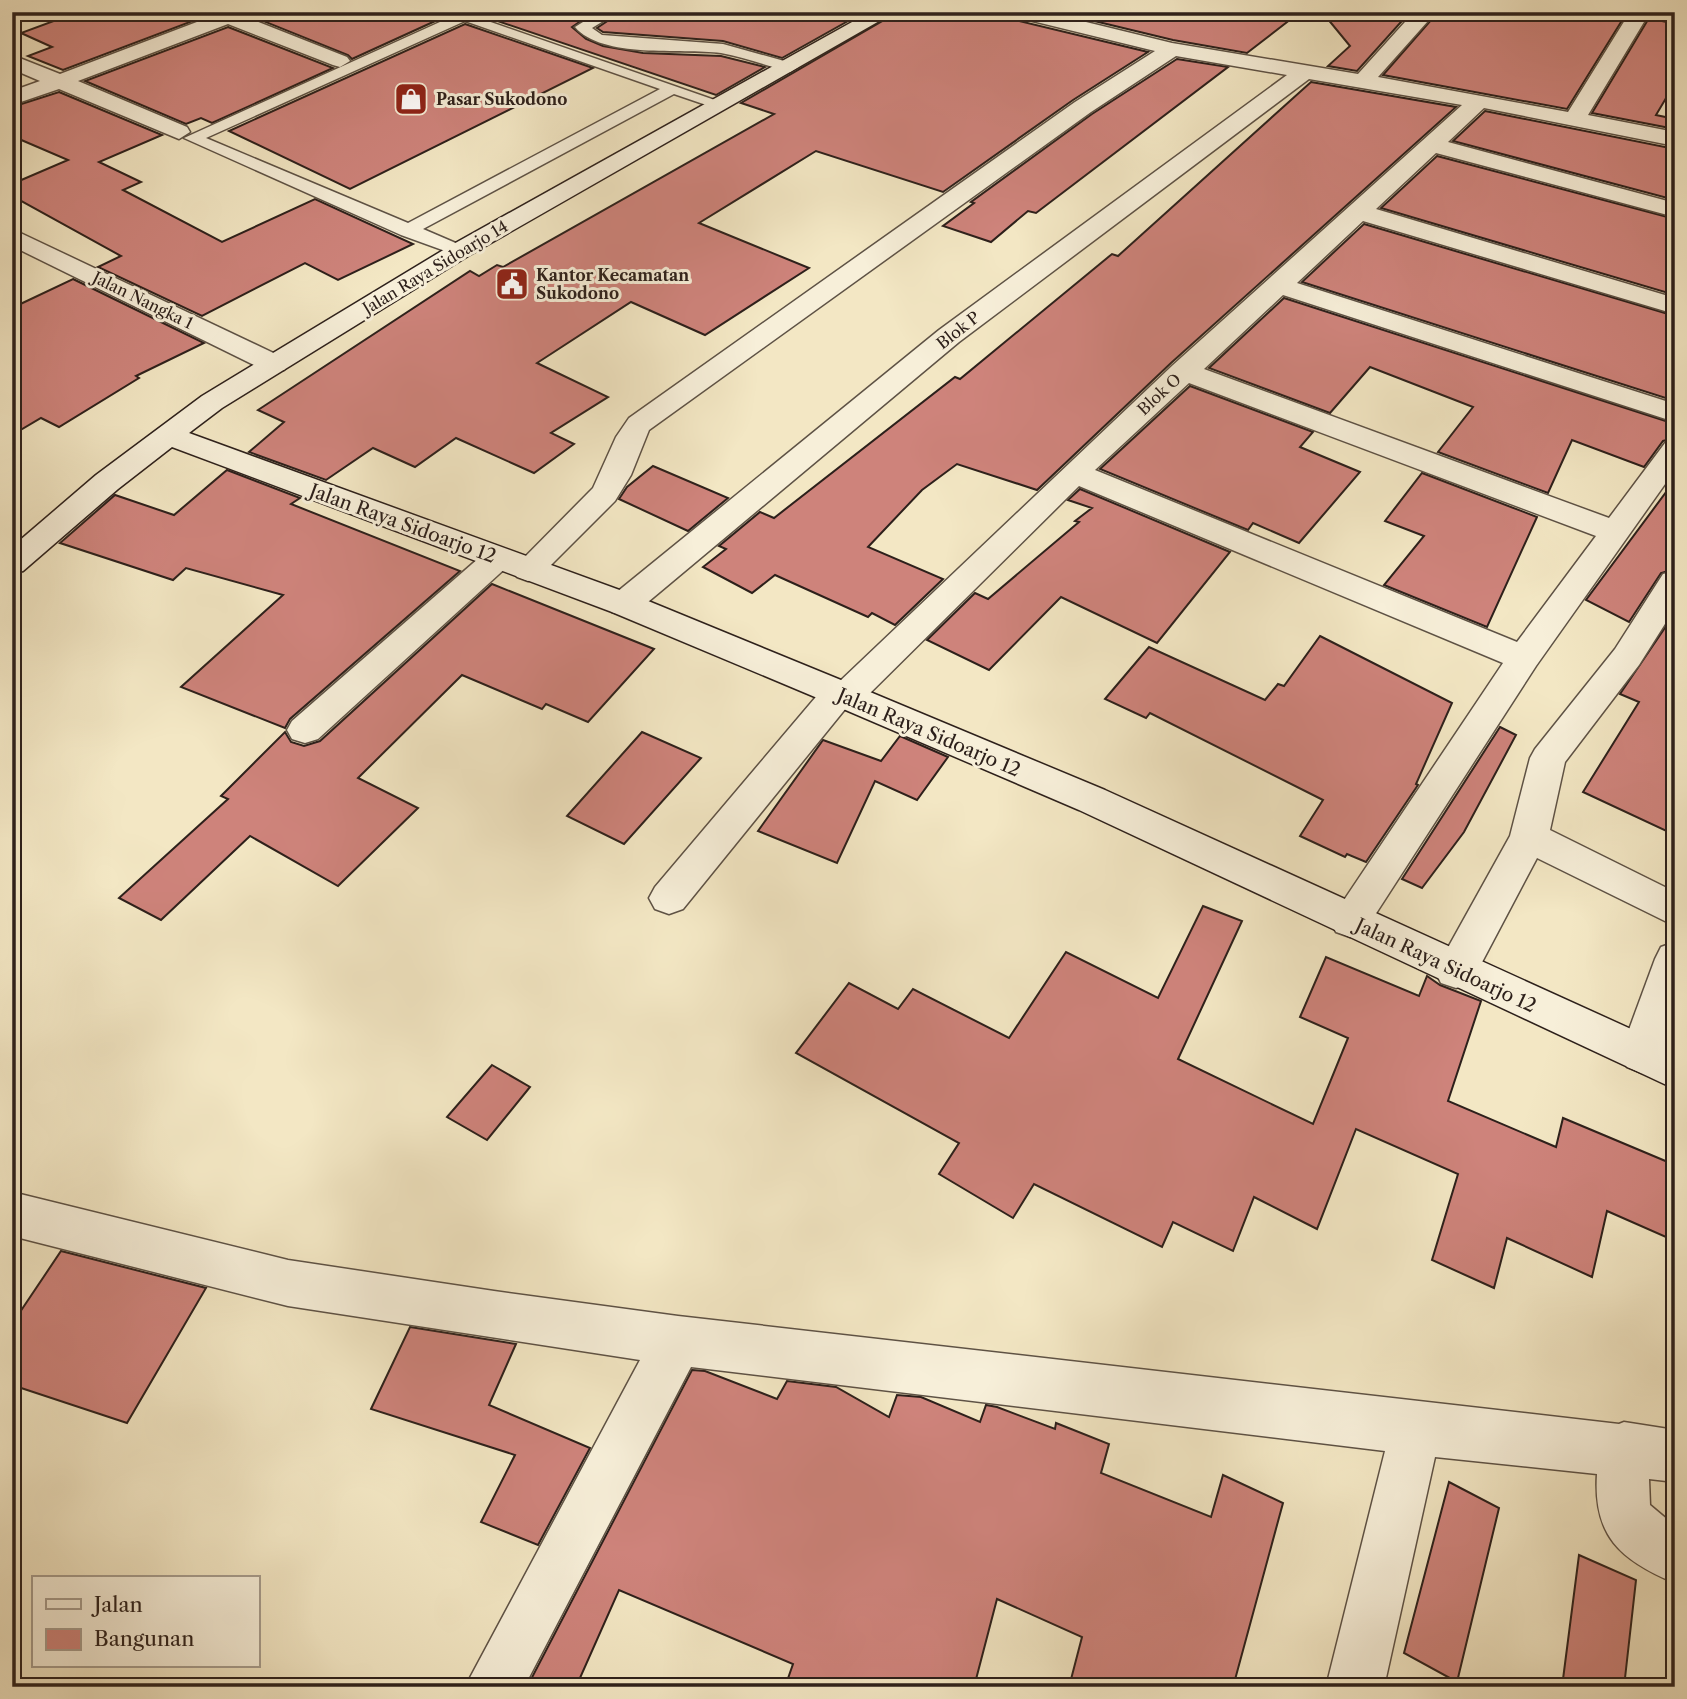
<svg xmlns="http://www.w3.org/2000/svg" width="1687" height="1699" font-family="'Libre Caslon Text',serif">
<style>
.building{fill:#ce837b;stroke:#2d201b;stroke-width:2}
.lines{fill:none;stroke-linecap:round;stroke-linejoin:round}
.service-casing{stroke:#5e5245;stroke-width:3}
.minor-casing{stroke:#5e5245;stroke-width:3}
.secondary-casing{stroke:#2d201b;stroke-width:3}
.service{fill:#f7efd9;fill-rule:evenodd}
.minor{fill:#f7efd9;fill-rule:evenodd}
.secondary{fill:#f7efd9;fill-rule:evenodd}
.labels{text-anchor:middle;stroke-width:6;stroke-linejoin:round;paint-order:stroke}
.far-poi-label{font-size:16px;font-weight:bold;fill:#2d201b;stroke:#f7efd9;text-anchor:start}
.far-street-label{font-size:16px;fill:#2d201b;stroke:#f7efd9}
.street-label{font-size:19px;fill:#2d201b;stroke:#f7efd9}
</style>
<rect width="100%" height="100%" fill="#f3e7c4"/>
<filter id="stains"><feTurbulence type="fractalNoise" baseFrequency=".00286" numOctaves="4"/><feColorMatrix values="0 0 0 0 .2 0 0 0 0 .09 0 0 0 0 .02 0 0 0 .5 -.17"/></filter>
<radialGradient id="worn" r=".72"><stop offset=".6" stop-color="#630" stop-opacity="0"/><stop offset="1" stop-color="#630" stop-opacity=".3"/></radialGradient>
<g class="building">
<path d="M78,12H204L206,16L63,70L28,56L52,47L21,33Z"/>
<path d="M254,12H455L352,59L348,55L251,16Z"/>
<path d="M471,12H594L572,27L586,39L603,46L643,53L721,56L765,67L716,95Z"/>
<path d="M621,12H864L782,58L723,41L603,32L597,28Z"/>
<path d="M898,12H1007L1011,19L1148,52L1073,100L943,192L816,151L699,223L809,268L705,335L631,302L537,363L608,397L551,433L574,444L534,473L456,438L415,467L373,448L326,480L249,452L284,422L258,410L470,271L479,276L497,265L503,267L774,114L741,103Z"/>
<path d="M1057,12H1300L1247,53L1173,40Z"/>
<path d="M1322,12H1410L1357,71L1328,66L1350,46Z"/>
<path d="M1438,12H1619L1626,14L1567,109L1383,75Z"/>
<path d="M1649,18L1675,24V83L1656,115L1675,119V129L1592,113Z"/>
<path d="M465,24L593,68L350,189L229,131Z"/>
<path d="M228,27L333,68L212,123L201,118L186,124L85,81Z"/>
<path d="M1177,59L1228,67L1036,213L1028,211L991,242L943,226L974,203L971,202L1092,114Z"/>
<path d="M1311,82L1456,107L1171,363L1037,490L957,464L922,490L868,547L943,579L895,625L872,613L868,617L775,575L752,593L703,567L726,549L719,546L760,512L774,518L955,377L960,379L1112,254L1118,256Z"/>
<path d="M59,92L162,135L99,162L141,182L123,190L222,242L315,199L413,244L338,280L305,263L202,316L98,267L121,256L12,196V184L68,160L12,136V107Z"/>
<path d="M1485,111L1675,149V200L1453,141Z"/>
<path d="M1437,156L1675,219V295L1381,208Z"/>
<path d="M1364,224L1675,316V401L1302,282Z"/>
<path d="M73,279L204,343L136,376L139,378L59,427L41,418L12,435V308Z"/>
<path d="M1284,298L1675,424V438L1663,441L1644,467L1572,440L1548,493L1438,452L1473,407L1370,367L1330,413L1209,368Z"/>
<path d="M1190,386L1313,432L1300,447L1360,472L1299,543L1253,523L1248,530L1100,469Z"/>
<path d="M653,466L728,498L688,531L619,499L627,487Z"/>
<path d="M227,470L300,498L291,504L460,571L290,719L285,728L181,687L283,595L186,568L173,580L60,543L115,495L174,515Z"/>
<path d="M1422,473L1537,517L1487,627L1384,585L1424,536L1385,521Z"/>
<path d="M1675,480V569L1661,573L1629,622L1586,600Z"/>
<path d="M1080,489L1230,552L1157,643L1061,597L989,670L927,640L975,593L988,599L1079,522L1075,521L1092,508L1068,500Z"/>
<path d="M492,584L654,649L588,722L546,704L542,709L462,675L358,778L418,808L338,886L250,836L161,920L119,898L228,799L221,796L285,732L291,742L304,746L320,741Z"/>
<path d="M1675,613V835L1583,792L1639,702L1620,694Z"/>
<path d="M1320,636L1452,703L1416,784L1418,785L1366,862L1347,854L1345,857L1300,836L1323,800L1150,713L1146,718L1105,699L1149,647L1265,700L1278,684L1284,686Z"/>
<path d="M1500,727L1516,735L1464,832L1422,888L1402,879Z"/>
<path d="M642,732L701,758L624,844L567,816Z"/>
<path d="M900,736L948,757L917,800L875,781L837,863L758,831L823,740L881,761Z"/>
<path d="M1203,906L1242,921L1178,1059L1313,1124L1348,1038L1300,1017L1326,957L1419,996L1427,976L1440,985L1481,1001L1448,1101L1556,1147L1563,1118L1675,1165V1241L1607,1211L1592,1277L1507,1238L1494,1288L1432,1260L1458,1174L1356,1129L1317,1229L1254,1197L1233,1251L1173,1222L1162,1247L1034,1184L1013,1218L939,1174L959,1143L796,1053L849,983L898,1009L913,989L1009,1038L1066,952L1158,998Z"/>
<path d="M492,1065L530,1087L487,1140L447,1117Z"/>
<path d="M61,1251L206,1288L127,1423L12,1385V1324Z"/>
<path d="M410,1327L516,1344L489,1405L590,1448L538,1545L481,1522L515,1455L371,1409Z"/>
<path d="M692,1370L705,1371L777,1399L787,1381L836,1387L889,1417L897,1395L921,1397L980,1422L986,1405L997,1407L1055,1429L1056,1423L1109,1444L1101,1473L1211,1517L1223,1475L1283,1503L1233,1687H1069L1082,1637L997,1599L974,1687H785L793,1664L619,1590L576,1687H527Z"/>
<path d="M1449,1482L1499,1508L1457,1682L1404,1653Z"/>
<path d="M1579,1555L1636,1580L1624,1687H1562Z"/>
</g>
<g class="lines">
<defs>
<g id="service">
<path d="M462,12L729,105L721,110L674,94L423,229L465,247L468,251L465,255L459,256L401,235L184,138ZM465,21L660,89L408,223L206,138Z"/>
<path d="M599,12H618L592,28L602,35L723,44L795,64L798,67L790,72C767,66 744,57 721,53C681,48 602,59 575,27Z"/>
</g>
<g id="minor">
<path d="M206,12H251L246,17L347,57L350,61L340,67L333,65L228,24L78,81L187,127L190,132L179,139L59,89L12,105V91L40,81L12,69V55L60,74L210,17Z"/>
<path d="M1009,12H1045L1172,43L1358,74L1414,12H1436L1378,77L1568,112L1630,12H1650L1588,115L1675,132V146L1484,108L1448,142L1675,203V217L1436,153L1376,209L1675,298V314L1363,221L1297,283L1675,404V422L1283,295L1204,369L1609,518L1665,443L1675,440V470L1536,666L1364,932L1350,937L1336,932L1330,921L1503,663L1079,486L858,705L846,708L683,909L669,914L655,909L649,898L655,887L826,685L839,682L1173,365L1462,105L1309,79L959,342L636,612L624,615L612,612L607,604L612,596L939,330L1287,75L1176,56L1091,112L649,430L631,475L615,501L539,577L528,581L517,577L512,570L593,488L616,437L629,418L1075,102L1155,51L1012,16ZM1189,383L1596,536L1517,642L1095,470Z"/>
<path d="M12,229L284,358L288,364L284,370H264L12,246Z"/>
<path d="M498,548L509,551L514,558L509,565L318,739L305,743L292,739L287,730L292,721L487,551Z"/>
<path d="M1675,571V608L1639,665L1565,762L1550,830L1675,892V926L1537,858L1471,983L1456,988L1441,983L1435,971L1510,836L1530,758L1535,749L1615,649L1663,574Z"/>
<path d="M1675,942V1021L1657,1067L1642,1073L1627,1067L1620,1054L1655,959L1661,947Z"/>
<path d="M12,1192L288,1260L494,1291L678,1316L1619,1424L1624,1422L1675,1430V1482L1649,1479L1650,1505L1675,1526V1583C1620,1560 1593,1536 1597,1474L1435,1457L1384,1687H1326L1385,1451L691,1367L524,1687H465L640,1360L288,1306L12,1236Z"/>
</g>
<path id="secondary" d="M870,12H895L468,256L222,408L189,433L636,596L858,687L1105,790L1675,1049V1089L1079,810L834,705L612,612L172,447L118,489L23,571L12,574V547L96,475L202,396L450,246Z"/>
</defs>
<use href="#service" class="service-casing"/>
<use href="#minor" class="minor-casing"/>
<use href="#secondary" class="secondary-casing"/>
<use href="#service" class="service"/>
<use href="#minor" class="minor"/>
<use href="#secondary" class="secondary"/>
</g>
<defs>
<symbol id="shop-square" viewBox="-11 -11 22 22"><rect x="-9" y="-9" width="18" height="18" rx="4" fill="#8f2418" stroke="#f7efd9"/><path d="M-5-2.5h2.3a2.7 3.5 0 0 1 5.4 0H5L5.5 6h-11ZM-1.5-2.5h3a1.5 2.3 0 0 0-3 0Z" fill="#fff"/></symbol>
<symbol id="civic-square" viewBox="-11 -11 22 22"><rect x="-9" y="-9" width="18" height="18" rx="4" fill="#8f2418" stroke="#f7efd9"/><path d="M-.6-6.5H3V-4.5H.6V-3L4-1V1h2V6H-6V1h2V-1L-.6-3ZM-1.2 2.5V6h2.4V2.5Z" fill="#fff"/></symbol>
</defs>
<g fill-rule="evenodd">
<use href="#shop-square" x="392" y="80" width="38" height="38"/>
<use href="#civic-square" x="493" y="265" width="38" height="38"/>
</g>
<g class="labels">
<g class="far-poi-label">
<text x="436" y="105">Pasar Sukodono</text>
<text x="536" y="281">Kantor Kecamatan<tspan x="536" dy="18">Sukodono</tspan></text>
</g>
<g class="far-street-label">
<text transform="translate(435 267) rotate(-31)" y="6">Jalan Raya Sidoarjo 14</text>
<text transform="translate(143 300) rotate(26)" y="6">Jalan Nangka 1</text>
<text transform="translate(958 330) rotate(-38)" y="6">Blok P</text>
<text transform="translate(1159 394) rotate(-43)" y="6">Blok O</text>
</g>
<g class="street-label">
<text transform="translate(403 523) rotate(20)" y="7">Jalan Raya Sidoarjo 12</text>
<text transform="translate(929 732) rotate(23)" y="7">Jalan Raya Sidoarjo 12</text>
<text transform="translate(1446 965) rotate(25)" y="7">Jalan Raya Sidoarjo 12</text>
</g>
</g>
<rect width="1687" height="1699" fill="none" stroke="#f3e7c4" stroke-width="42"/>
<rect x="14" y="14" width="1659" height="1671" fill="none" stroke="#2d201b" stroke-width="3.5"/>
<rect x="21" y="21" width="1645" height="1657" fill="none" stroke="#2d201b" stroke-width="2"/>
<rect x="32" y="1576" width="228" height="91" fill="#f7efd9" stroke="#a69c8d" stroke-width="2"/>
<rect x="46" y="1599" width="35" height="10" fill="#f7efd9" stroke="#a69c8d" stroke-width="2"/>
<text x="94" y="1612" font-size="21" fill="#2d201b">Jalan</text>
<rect x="46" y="1629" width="35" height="21" fill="#ce837b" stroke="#a69c8d" stroke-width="2"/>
<text x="94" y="1646" font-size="21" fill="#2d201b">Bangunan</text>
<rect width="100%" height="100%" filter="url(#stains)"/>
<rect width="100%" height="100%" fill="url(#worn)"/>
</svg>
